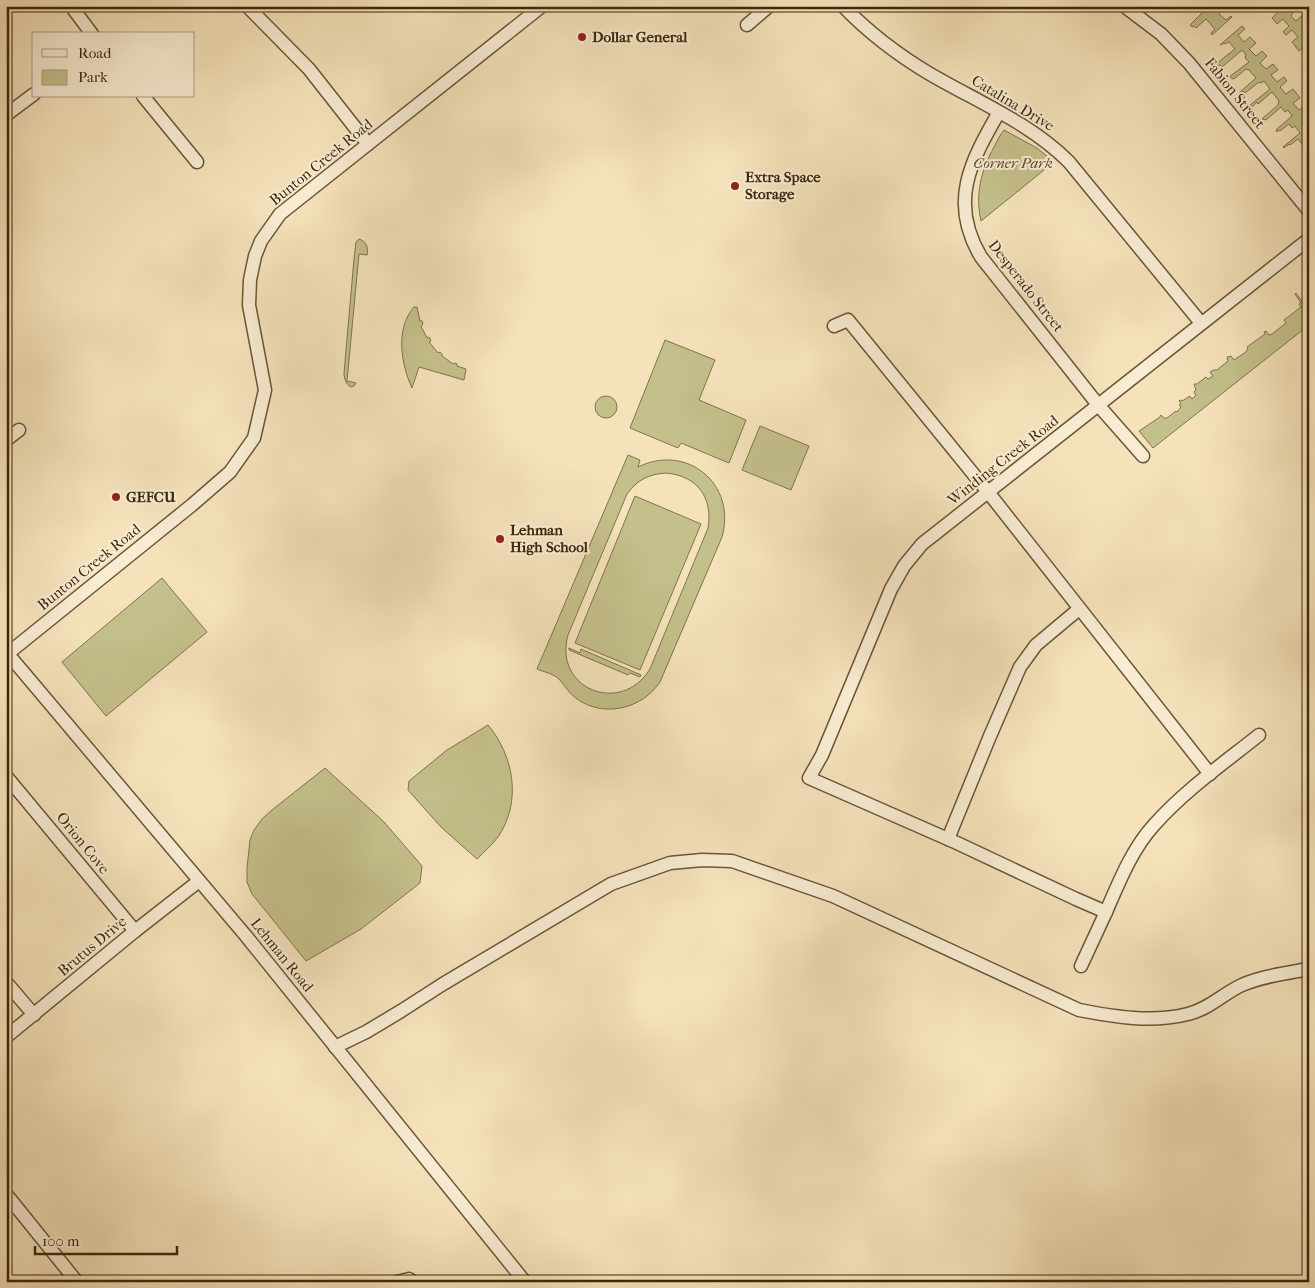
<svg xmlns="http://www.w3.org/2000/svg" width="1315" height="1288" font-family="'IM FELL French Canon',serif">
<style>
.green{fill:#c4c08b;stroke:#80744a;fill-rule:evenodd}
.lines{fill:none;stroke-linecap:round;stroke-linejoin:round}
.minor-casing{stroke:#6a5636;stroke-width:15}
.minor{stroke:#f8ecd3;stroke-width:12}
.poi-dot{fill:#8f2418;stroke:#f8ecd3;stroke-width:2}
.labels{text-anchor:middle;stroke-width:4;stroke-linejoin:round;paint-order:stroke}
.poi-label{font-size:15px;font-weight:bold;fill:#3c2809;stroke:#f8ecd3;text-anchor:start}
.street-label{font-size:15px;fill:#3c2809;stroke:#f8ecd3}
.park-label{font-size:15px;font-style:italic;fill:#5e4e2a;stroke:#f8ecd3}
</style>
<rect width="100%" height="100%" fill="#f5e2bb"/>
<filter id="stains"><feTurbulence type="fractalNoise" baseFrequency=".004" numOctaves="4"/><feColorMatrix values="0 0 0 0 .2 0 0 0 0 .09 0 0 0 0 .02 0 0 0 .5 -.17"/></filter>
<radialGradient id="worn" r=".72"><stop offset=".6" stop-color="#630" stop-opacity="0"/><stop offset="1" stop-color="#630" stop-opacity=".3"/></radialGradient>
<g class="green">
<path d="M1198,6H1224L1225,7L1219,14L1226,20L1231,16L1232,17L1212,35L1211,33L1215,29L1206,19L1196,28L1194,26L1192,27L1190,25L1203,12Z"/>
<path d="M1273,6H1292L1289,9L1293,13L1291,16L1296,21L1309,10V15L1303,20L1309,27V51L1305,46L1299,51L1292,42L1298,37L1292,30L1286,35L1283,32L1289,26L1283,19L1277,24L1272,18L1278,12Z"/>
<path d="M1242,26L1245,29L1238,35L1244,42L1250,37L1256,43L1249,49L1256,56L1262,51L1267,56L1260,63L1266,69L1273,64L1278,70L1271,75L1277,82L1284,77L1287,81L1280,87L1286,94L1293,89L1300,98L1293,103L1299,110L1306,105L1309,108V112L1304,116L1309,122V147L1305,142L1301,143L1298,139L1290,145L1289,144L1284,148L1283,147L1300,133L1295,126L1292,128L1289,124L1280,131L1279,130L1277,132L1276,130L1292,116L1288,110L1285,112L1281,107L1266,120L1262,119L1278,105L1279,101L1272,92L1258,104L1257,102L1251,108L1249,106L1270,89L1264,81L1261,83L1259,82L1245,93L1243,91L1240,94L1239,93L1256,78L1249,70L1246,69L1234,79L1229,77L1249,62L1245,58L1246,55L1242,50L1222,67L1220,65L1218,67L1216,64L1235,49L1229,42L1225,44L1224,43L1220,45Z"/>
<path d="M1004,130L1037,148L1054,162L981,221C975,194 981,171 994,147C997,141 1000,135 1004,130Z"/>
<path d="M359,239C366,241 369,248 367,255L359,254L347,381L356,383L354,386L351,387C346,385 344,378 344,373L354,259L356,242Z"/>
<path d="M1296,293L1304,304L1309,300V325L1153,448L1139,431L1160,417L1161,415L1164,418H1167L1176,411L1177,412L1181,407L1179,405L1181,404L1179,401L1180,400L1182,401L1190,396L1192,399L1196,395L1194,392L1196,390L1194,384H1197L1206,377L1208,379L1213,376L1210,372L1214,370H1217L1228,361L1227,357L1231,356L1234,360L1246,352L1248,348L1247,347L1265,334L1264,332L1266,331L1269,335L1272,334L1286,323L1284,320L1301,307L1299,304L1301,303L1295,294Z"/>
<path d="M414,307H417L420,321H422L423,324L421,326L427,338L429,337L431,341L429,342L438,353L440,352L442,354V356L453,364L455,363L457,364V366L466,369L464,380L419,367L412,388C401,364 395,329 414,307Z"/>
<path d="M665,340L715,360L699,400L746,420L729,463L681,443L678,448L630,428Z"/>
<circle cx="606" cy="407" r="11"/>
<path d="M760,426L809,446L791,490L742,470Z"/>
<path d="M628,455L640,460L638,467C687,443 737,484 722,537L660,682C642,709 604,718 577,699C569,693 565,686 559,679C554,674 544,672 537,669ZM666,473C698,476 713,498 708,528L650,669C621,716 553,689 568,635L627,494C637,480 649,474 666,473Z"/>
<path d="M635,496L701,524L640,670L575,643Z"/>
<path d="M162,578L207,632L106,716L62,662Z"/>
<path d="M569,648L580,653L581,649L641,675L640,677L630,673L628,675L569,650Z"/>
<path d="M488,725C514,756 522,802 498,837C492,845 484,852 477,859L441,827L408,790L409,781L447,750Z"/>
<path d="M325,768L384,822L422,866L420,883L361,929L306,961L252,894L247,882V868L250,840L254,830L262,819L272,810Z"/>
</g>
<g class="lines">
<defs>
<g id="minor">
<path d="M71,6L92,34"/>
<path d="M247,6L309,69L368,144"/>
<path d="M843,6C869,33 898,55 930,74C978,102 1030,123 1069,162L1201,323"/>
<path d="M1124,6L1161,34L1189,63L1309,211"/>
<path d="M747,25L769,6"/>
<path d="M143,96L197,162"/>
<path d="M999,112C971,161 948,202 981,257L1099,406L1143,456"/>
<path d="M6,115L34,94"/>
<path d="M834,326L848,320L988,492L1210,774"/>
<path d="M6,440L19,430"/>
<path d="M8,654L246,936L525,1282"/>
<path d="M6,655L192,505L230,472L254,438L265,390L249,305L250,280L255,256L261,241L280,214L542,6"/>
<path d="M1259,735C1224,763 1184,791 1154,825C1132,849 1119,882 1106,912L1076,899L957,843L809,778L822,755L891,589L904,566L922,544L1309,239"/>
<path d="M6,776L135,931"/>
<path d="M948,839L990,736L1020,667L1036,645L1079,609"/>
<path d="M1081,966L1106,912"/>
<path d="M6,982L34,1015"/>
<path d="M6,1037L135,931L199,881"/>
<path d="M335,1047L366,1032L401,1011L443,984L611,884L670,863L702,860L732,861L833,896L1079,1010C1115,1017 1152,1023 1188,1014C1209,1009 1224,993 1242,985C1263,976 1287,973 1309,969"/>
<path d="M6,1194L77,1282"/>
<path d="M397,1282L409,1279L413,1282"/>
</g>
</defs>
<use href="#minor" class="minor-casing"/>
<use href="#minor" class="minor"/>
</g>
<g class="poi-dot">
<circle cx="582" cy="37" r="5"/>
<circle cx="735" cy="186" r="5"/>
<circle cx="116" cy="497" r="5"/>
<circle cx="500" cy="539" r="5"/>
</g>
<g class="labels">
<g class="poi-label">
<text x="592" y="42">Dollar General</text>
<text x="745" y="182">Extra Space<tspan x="745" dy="17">Storage</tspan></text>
<text x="126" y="502">GEFCU</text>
<text x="510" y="535">Lehman<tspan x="510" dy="17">High School</tspan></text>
</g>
<g class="street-label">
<text transform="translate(1235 93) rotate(51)" y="5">Fabion Street</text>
<text transform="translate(1013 103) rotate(31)" y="5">Catalina Drive</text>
<text transform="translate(321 162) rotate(-39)" y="5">Bunton Creek Road</text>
<text transform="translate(1026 286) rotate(52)" y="5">Desperado Street</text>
<text transform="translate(1003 460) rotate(-38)" y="5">Winding Creek Road</text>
<text transform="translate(89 567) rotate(-39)" y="5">Bunton Creek Road</text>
<text transform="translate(83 843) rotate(51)" y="5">Orion Cove</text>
<text transform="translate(92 946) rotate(-40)" y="5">Brutus Drive</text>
<text transform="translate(282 955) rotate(51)" y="5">Lehman Road</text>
</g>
<g class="park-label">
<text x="1013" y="168">Corner Park</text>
</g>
</g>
<rect width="1315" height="1288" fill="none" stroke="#f5e2bb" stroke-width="25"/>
<rect x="8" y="8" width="1300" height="1273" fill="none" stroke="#3c2809" stroke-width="2.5"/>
<rect x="12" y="12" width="1290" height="1263" fill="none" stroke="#3c2809"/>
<rect x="32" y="32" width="162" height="65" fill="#f8ecd3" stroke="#ad9e82"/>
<rect x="42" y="49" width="25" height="8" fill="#f8ecd3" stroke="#ad9e82"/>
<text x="78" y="58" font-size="15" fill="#3c2809">Road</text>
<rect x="42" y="70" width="25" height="15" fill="#c4c08b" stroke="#ad9e82"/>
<text x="78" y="82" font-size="15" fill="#3c2809">Park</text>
<path d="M35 1246v8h142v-8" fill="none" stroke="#3c2809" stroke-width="2.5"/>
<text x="42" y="1246" font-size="15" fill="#3c2809" stroke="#f8ecd3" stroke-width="4" paint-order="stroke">100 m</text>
<rect width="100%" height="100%" filter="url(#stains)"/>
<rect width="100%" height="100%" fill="url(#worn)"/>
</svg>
